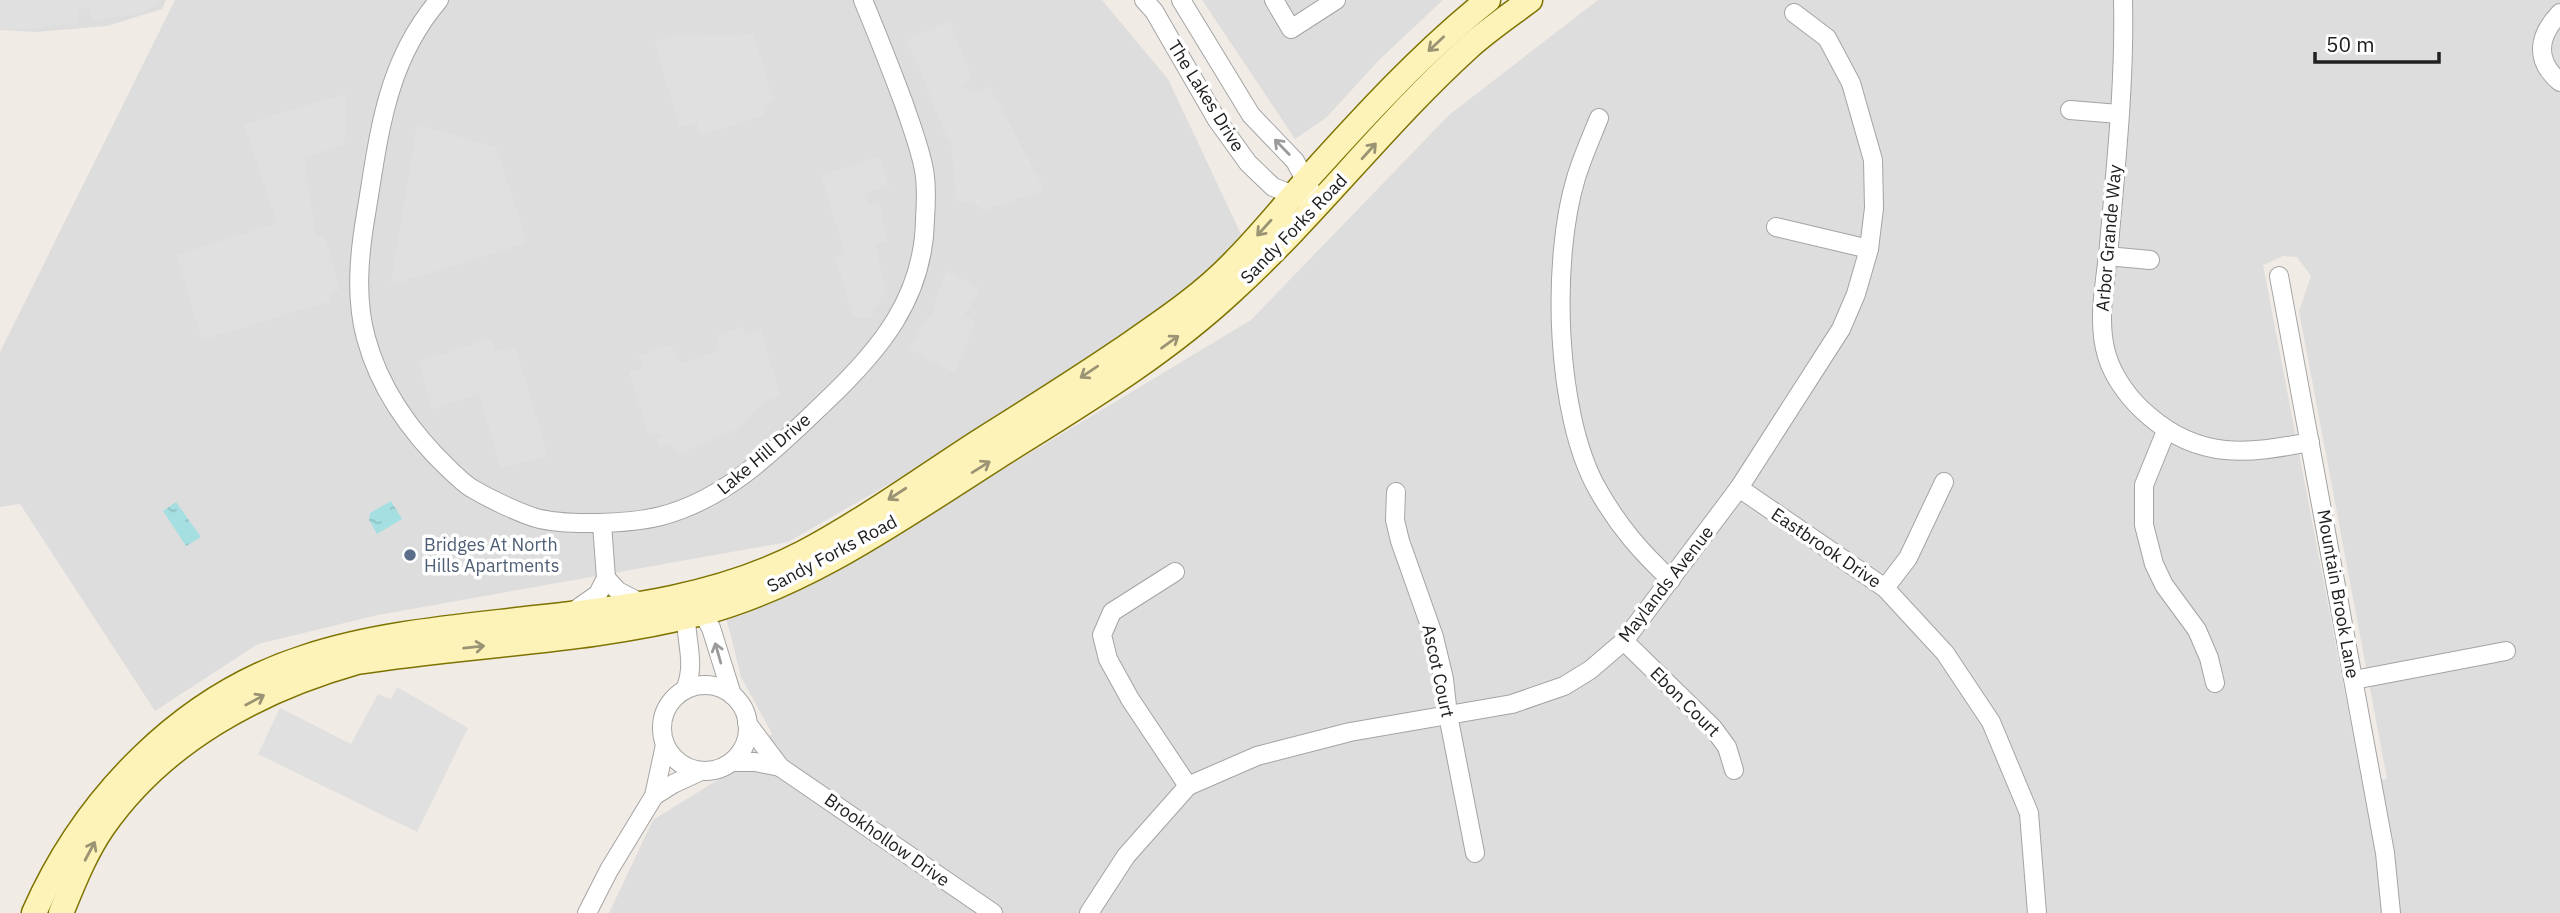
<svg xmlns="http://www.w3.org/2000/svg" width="2560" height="913" font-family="'IBM Plex Sans',sans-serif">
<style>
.residential{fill:#dedddd;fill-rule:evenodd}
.parking{fill:#e0e0e0}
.water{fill:url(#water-ripples)}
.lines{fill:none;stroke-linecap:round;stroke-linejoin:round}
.street-casing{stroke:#a4a4a4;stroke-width:20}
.secondary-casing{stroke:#7e7300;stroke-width:27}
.street{stroke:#fff;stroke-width:18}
.secondary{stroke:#fdf3b9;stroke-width:24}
.oneway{stroke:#9a9474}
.oneway2{stroke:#9b9b9b}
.service-dot{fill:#5c6f8a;stroke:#fff;stroke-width:2.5}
.labels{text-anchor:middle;stroke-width:7;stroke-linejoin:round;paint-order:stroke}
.street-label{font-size:18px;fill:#202020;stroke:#fff}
.service-label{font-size:18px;fill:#4e5e75;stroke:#fff;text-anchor:start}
</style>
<defs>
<pattern id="water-ripples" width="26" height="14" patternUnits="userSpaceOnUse" patternTransform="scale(1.75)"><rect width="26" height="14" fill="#a5dfe1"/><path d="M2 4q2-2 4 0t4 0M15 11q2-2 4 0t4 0" fill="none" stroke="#8ebfc1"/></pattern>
</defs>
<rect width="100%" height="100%" fill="#f1ebe6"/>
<g class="residential">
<path d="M0,0H166L162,9L107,26L36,32L0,30Z"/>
<path d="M175,0H1102L1168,79L1248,249L1174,321L788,542L378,615L258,644L155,711L20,504L0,507V352Z"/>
<path d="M1202,0H1443L1379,60L1327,117L1295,139Z"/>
<path d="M1598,0H2560V913H609L653,820L719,779L772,734L741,677L724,609L841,567L1251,320L1449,115ZM2283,256L2297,257L2311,276L2299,311L2387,779L2362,782L2263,265Z"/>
</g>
<g class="parking">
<path d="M0,0H162L154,7L138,14L93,21L89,8H83L78,12L79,23L18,30L0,29Z"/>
<path d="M949,21L972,80L960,86L977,94L990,87L1043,187L1040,192L986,210L970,202L957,201L951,143L945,133L916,60L905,41Z"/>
<path d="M753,33L774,101L764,104L766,115L700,135L697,123L680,127L654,41L675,35L737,36Z"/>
<path d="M345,94L347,127L344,144L304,158L316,237L325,236L339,290L330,293L331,301L202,340L177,255L277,223L244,124Z"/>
<path d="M417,124L497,148L527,243L391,285Z"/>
<path d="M879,157L889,186L866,192L870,204L879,203L888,242L876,244L885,290L870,318L854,317L835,258L845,254L821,175Z"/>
<path d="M946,271L980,289L965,315L976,322L954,372L909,349L932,311Z"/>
<path d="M742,327L746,334L761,330L780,396L763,402L741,427L678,455L671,443L659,446L656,438L661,436L660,433L649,436L629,372L643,367L639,355L671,345L679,364L720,350L716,335Z"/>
<path d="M490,338L495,352L515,347L548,456L501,468L479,394L432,409L419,362Z"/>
<path d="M397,687L468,728L417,832L258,754L280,708L351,744L378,694L391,699Z"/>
</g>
<g class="water">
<path d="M391,501L402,519L377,534L369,520L370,513Z"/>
<path d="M176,502L201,537L186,546L163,511Z"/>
</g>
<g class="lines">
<defs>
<g id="street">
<path d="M439,0C385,63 379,136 366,214C359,255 355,298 366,338C380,390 413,435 451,471C458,477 465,485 473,489C490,499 517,512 536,518C566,526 630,524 661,516C727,499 777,448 825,402C879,351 924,298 925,219C926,204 927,186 924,170C920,148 911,125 904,104C891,69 877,34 863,0"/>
<path d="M1144,0L1154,11L1217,120L1248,163L1273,187L1301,198"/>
<path d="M1181,0L1251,115L1295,161L1310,189"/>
<path d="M1274,0L1291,29L1336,0"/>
<path d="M2123,0C2125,82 2116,163 2109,245C2106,281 2096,320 2107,356C2114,379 2131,401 2149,416C2200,460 2248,454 2310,442"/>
<path d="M2560,13C2538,36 2534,60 2560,82"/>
<path d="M2070,110L2119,114"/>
<path d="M1599,118C1591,138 1582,158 1576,178C1551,260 1555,415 1598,490C1619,527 1641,552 1671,580"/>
<path d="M1776,227L1869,249"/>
<path d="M2107,256L2150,260"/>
<path d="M2279,276L2385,853L2391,913"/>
<path d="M2166,431L2144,485V525L2154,564L2164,585L2197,630L2209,658L2215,683"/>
<path d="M1739,488L1885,588L1945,653L1991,722L2029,813L2037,913"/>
<path d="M1396,492L1395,520L1400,541L1434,637L1444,679L1448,715L1475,853"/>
<path d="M1175,572L1112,612L1102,635L1108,659L1130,699L1188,786"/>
<path d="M606,578L618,591L643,604"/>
<path d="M1885,588L1908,558L1944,482"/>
<path d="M698,605L711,628L732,695"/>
<path d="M571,613L598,594L606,578L602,524"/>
<path d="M1624,641L1713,728L1727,747L1734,770"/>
<path d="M2354,680L2506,651"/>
<circle cx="705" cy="728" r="43"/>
<path d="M685,690C698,659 682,636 687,605"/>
<path d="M747,723L780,767L993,913"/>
<path d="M732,762H755L780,767"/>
<path d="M654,796L673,784L701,771"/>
<path d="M587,913L609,870L654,796L665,745"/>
<path d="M1089,913L1126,856L1188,786L1257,756L1350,732L1512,704L1564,686L1590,670L1624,641L1739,488L1841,329L1856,294L1869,249L1874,208L1873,160L1851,83L1827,38L1794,13"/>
</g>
<g id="secondary">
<path d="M34,913C85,797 183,696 306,657C379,633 459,627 535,618C627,608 720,596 803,553C863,521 920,480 977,443C1025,413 1073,383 1120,351C1159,324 1199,298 1233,263C1260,236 1285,205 1310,176C1366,114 1423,52 1488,0"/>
<path d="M61,913C73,884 85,853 103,827C163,741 258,690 357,662C471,644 590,642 702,613C810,584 904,516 997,457C1078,406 1161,357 1231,292C1315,216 1385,123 1469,47C1488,30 1510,15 1530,0"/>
</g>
</defs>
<use href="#street" class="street-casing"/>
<use href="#secondary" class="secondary-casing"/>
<use href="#street" class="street"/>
<use href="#secondary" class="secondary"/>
</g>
<defs><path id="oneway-shaft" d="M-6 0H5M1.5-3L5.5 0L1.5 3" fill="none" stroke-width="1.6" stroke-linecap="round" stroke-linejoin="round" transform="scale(1.75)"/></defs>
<g class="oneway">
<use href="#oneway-shaft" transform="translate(1436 44) rotate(137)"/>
<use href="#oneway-shaft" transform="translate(1369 151) rotate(-48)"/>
<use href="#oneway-shaft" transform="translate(1264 228) rotate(132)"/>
<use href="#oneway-shaft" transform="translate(1170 342) rotate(-36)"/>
<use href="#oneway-shaft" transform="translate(1089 372) rotate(146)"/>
<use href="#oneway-shaft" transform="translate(981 467) rotate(-32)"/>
<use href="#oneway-shaft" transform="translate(897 494) rotate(147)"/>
<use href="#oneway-shaft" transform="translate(474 647) rotate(-6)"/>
<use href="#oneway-shaft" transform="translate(255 700) rotate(-28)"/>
<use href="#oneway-shaft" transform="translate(90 851) rotate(-62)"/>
</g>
<g class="oneway2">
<use href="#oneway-shaft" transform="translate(1282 147) rotate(-134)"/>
<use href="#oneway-shaft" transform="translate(718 653) rotate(-106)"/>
</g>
<circle class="service-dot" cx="410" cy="555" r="7"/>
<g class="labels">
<g class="street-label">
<text transform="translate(1206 96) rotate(58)" y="6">The Lakes Drive</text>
<text transform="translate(1294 229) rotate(-46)" y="6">Sandy Forks Road</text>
<text transform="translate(2109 238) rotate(-85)" y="6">Arbor Grande Way</text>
<text transform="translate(764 454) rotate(-40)" y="6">Lake Hill Drive</text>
<text transform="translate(1826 548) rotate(34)" y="6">Eastbrook Drive</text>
<text transform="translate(832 554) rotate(-28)" y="6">Sandy Forks Road</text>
<text transform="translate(1666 584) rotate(-52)" y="6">Maylands Avenue</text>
<text transform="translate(2338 594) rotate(80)" y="6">Mountain Brook Lane</text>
<text transform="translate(1438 671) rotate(78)" y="6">Ascot Court</text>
<text transform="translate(1685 702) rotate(45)" y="6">Ebon Court</text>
<text transform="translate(887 840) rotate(35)" y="6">Brookhollow Drive</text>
</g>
<g class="service-label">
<text x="424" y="551">Bridges At North<tspan x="424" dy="21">Hills Apartments</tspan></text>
</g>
</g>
<path d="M2315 52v10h124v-10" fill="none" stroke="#202020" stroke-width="3.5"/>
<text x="2326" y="52" font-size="21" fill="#202020" stroke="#ffffff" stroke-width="5" paint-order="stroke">50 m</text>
</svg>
